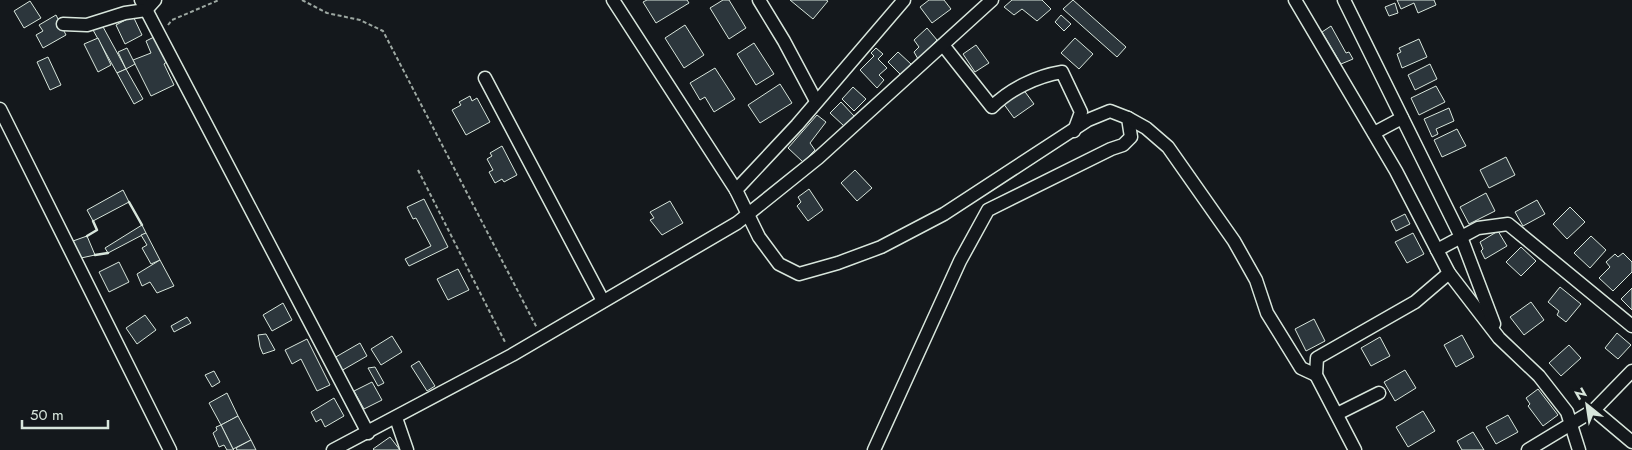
<svg xmlns="http://www.w3.org/2000/svg" width="1632" height="450" font-family="Jost,sans-serif">
<style>
.building{fill:#2c363c;stroke:#d8e6dc}
.lines{fill:none;stroke-linecap:round;stroke-linejoin:round}
.minor-casing{stroke:#d8e6dc;stroke-width:15}
.path{stroke:#9da8a2;stroke-width:2;stroke-dasharray:4 2.5;stroke-linecap:butt}
.minor{stroke:#14181c;stroke-width:12}
.wall{stroke:#d8e6dc;stroke-width:2.5}
</style>
<rect width="100%" height="100%" fill="#14181c"/>
<g class="building">
<path d="M647,0H687L689,3L656,23L643,2Z"/>
<path d="M723,0H729L746,28L729,39L710,8Z"/>
<path d="M790,0H826L828,1L813,19Z"/>
<path d="M929,0H944L951,9L932,23L920,7Z"/>
<path d="M1012,0H1042L1051,9L1037,21L1022,9L1014,15L1004,7Z"/>
<path d="M1073,0L1126,47L1117,57L1063,9Z"/>
<path d="M1397,0H1434L1436,5L1418,13L1414,3L1401,9Z"/>
<path d="M30,1L41,18L24,28L14,11Z"/>
<path d="M1395,3L1398,13L1389,16L1385,7Z"/>
<path d="M56,15L66,35L43,48L36,35L43,31L39,25Z"/>
<path d="M1061,15L1071,24L1064,31L1055,22Z"/>
<path d="M133,16L142,35L125,44L116,25Z"/>
<path d="M102,25L126,69L117,73L93,30Z"/>
<path d="M685,25L704,55L684,68L665,38Z"/>
<path d="M1331,26L1346,53L1349,52L1353,59L1341,64L1322,32Z"/>
<path d="M927,28L937,40L918,59L914,52L919,47L914,40Z"/>
<path d="M154,37L168,61L164,64L174,85L151,96L133,60L151,53L146,41Z"/>
<path d="M98,38L111,65L98,72L84,44Z"/>
<path d="M1075,38L1093,54L1079,69L1061,53Z"/>
<path d="M1419,39L1427,57L1402,68L1397,54L1401,52L1399,48Z"/>
<path d="M754,43L774,74L756,85L737,54Z"/>
<path d="M976,45L989,63L975,72L963,54Z"/>
<path d="M127,48L135,64L126,69L118,52Z"/>
<path d="M876,48L883,54L878,59L887,68L879,75L884,80L877,88L860,70L874,56L871,53Z"/>
<path d="M898,52L911,64L901,75L888,62Z"/>
<path d="M48,57L61,85L50,90L37,62Z"/>
<path d="M1430,64L1437,79L1415,90L1408,75Z"/>
<path d="M715,68L735,99L714,112L705,97L700,100L690,83Z"/>
<path d="M126,69L143,99L134,104L117,73Z"/>
<path d="M780,84L792,103L760,123L748,105Z"/>
<path d="M1436,86L1445,102L1419,115L1411,98Z"/>
<path d="M853,87L866,99L854,111L842,99Z"/>
<path d="M1023,89L1034,104L1014,118L1003,103Z"/>
<path d="M470,96L472,101L477,98L490,122L466,135L452,110L461,105L459,102Z"/>
<path d="M841,102L854,116L844,126L830,113Z"/>
<path d="M1449,108L1454,121L1436,129L1438,134L1432,137L1424,119Z"/>
<path d="M817,115L826,122L810,143L815,150L803,162L788,148Z"/>
<path d="M1457,129L1466,146L1442,157L1434,140Z"/>
<path d="M502,146L517,175L504,182L502,179L495,183L489,172L493,170L487,159L492,156L490,153Z"/>
<path d="M1506,157L1515,175L1489,188L1480,170Z"/>
<path d="M855,170L872,188L857,201L841,183Z"/>
<path d="M809,189L823,210L808,221L797,206L801,202L798,197Z"/>
<path d="M123,190L129,202L93,221L87,210Z"/>
<path d="M1486,193L1495,211L1469,224L1460,207Z"/>
<path d="M424,199L448,247L409,266L405,259L431,246L416,218L413,219L407,207Z"/>
<path d="M1537,200L1545,214L1523,226L1515,212Z"/>
<path d="M670,201L683,223L662,235L650,220L654,218L650,212Z"/>
<path d="M1570,207L1585,222L1567,239L1553,224Z"/>
<path d="M1405,214L1410,224L1396,231L1391,221Z"/>
<path d="M142,225L146,233L108,253L105,248Z"/>
<path d="M1498,231L1507,246L1485,259L1481,251L1483,249L1480,242Z"/>
<path d="M146,233L160,260L151,264L142,248L147,245L141,235Z"/>
<path d="M1413,233L1424,254L1407,263L1395,242Z"/>
<path d="M87,236L95,255L81,258L73,241Z"/>
<path d="M1591,236L1606,250L1590,268L1574,253Z"/>
<path d="M1521,247L1536,261L1521,276L1506,262Z"/>
<path d="M1623,253L1632,262V272L1613,291L1599,278L1610,267L1606,262L1615,254L1618,257Z"/>
<path d="M160,260L174,286L157,293L150,282L142,286L137,274Z"/>
<path d="M119,262L129,282L109,292L99,272Z"/>
<path d="M458,269L469,290L448,300L437,279Z"/>
<path d="M1560,287L1581,304L1566,322L1557,315L1559,311L1548,302Z"/>
<path d="M1632,288V310L1621,299Z"/>
<path d="M1531,302L1544,320L1524,335L1510,317Z"/>
<path d="M283,303L292,320L272,331L263,315Z"/>
<path d="M145,315L156,330L137,344L126,328Z"/>
<path d="M187,317L191,323L174,332L171,326Z"/>
<path d="M1314,319L1325,341L1306,351L1295,329Z"/>
<path d="M1617,333L1631,345L1618,359L1605,348Z"/>
<path d="M266,334L275,350L263,354L260,347L258,335Z"/>
<path d="M1462,335L1474,357L1456,367L1444,345Z"/>
<path d="M392,336L402,352L381,365L371,349Z"/>
<path d="M1380,337L1390,356L1371,366L1361,348Z"/>
<path d="M307,339L330,385L317,391L301,359L292,364L285,350Z"/>
<path d="M360,343L367,356L341,371L334,358Z"/>
<path d="M1569,345L1581,358L1561,376L1549,363Z"/>
<path d="M419,361L435,386L427,391L411,366Z"/>
<path d="M375,367L384,383L378,386L368,368Z"/>
<path d="M1405,370L1416,388L1395,401L1384,382Z"/>
<path d="M214,371L220,382L212,387L205,375Z"/>
<path d="M372,382L382,400L364,409L354,391Z"/>
<path d="M1538,389L1558,415L1543,426L1528,406L1530,404L1526,398Z"/>
<path d="M227,393L238,416L221,425L209,403Z"/>
<path d="M334,398L344,416L325,427L321,419L316,422L311,412Z"/>
<path d="M1423,411L1435,431L1408,447L1396,427Z"/>
<path d="M1508,415L1518,432L1496,444L1486,427Z"/>
<path d="M238,416L251,440L233,449L221,425Z"/>
<path d="M221,425L233,449L234,450H227L224,445L219,447L213,433L217,430L216,427Z"/>
<path d="M1473,432L1484,450H1462L1457,441Z"/>
<path d="M390,437L400,450H374L373,449Z"/>
<path d="M251,440L256,450H237L236,448Z"/>
</g>
<g class="lines">
<defs>
<g id="minor">
<path d="M141,0L368,433"/>
<path d="M613,0L736,190L759,237L779,264L799,274L838,263L881,247L944,214L1088,120L1110,111L1128,118L1131,137L1123,145L1111,149L988,210L960,261L874,450"/>
<path d="M759,0L784,41L816,101"/>
<path d="M1295,0L1396,171L1449,273L1499,338L1539,376L1567,412L1579,450"/>
<path d="M1344,0L1461,237L1494,324"/>
<path d="M63,24L87,25L125,13L146,10L155,0"/>
<path d="M943,45L992,107C1010,89 1037,76 1062,72L1081,112L1074,131"/>
<path d="M485,78L603,301"/>
<path d="M0,109L170,450"/>
<path d="M1128,118L1146,128L1168,147L1234,241L1256,280L1267,313L1301,368L1316,375"/>
<path d="M1374,133L1402,118"/>
<path d="M736,190L797,125L904,0"/>
<path d="M1437,250L1478,228L1508,224L1632,326"/>
<path d="M1594,410L1632,442"/>
<path d="M1337,414L1379,393"/>
<path d="M396,418L407,450"/>
<path d="M333,450L512,355L737,223L818,158L992,0"/>
<path d="M1355,450L1316,375L1317,358L1415,302L1449,273"/>
<path d="M1528,450L1594,410L1632,371"/>
</g>
</defs>
<use href="#minor" class="minor-casing"/>
<g class="path">
<path d="M302,0L327,13L360,20L383,31L537,328"/>
<path d="M168,25L172,20L219,0"/>
<path d="M418,170L506,344"/>
</g>
<use href="#minor" class="minor"/>
<g class="wall">
<path d="M129,202L142,225"/>
<path d="M87,236L97,230L93,221"/>
<path d="M95,255L108,253"/>
</g>
</g>
<g transform="translate(1587 405) rotate(330)" stroke="#14181c" stroke-width="4" paint-order="stroke">
<path d="M0-4L9 19L0 12L-9 19Z" fill="#d8e6dc"/>
<text y="-8" font-size="14" font-weight="bold" text-anchor="middle" fill="#d8e6dc">N</text>
</g>
<path d="M22 420v8h86v-8" fill="none" stroke="#d8e6dc" stroke-width="2.5"/>
<text x="30" y="420" font-size="15" fill="#d8e6dc" stroke="#14181c" stroke-width="4" paint-order="stroke">50 m</text>
</svg>
